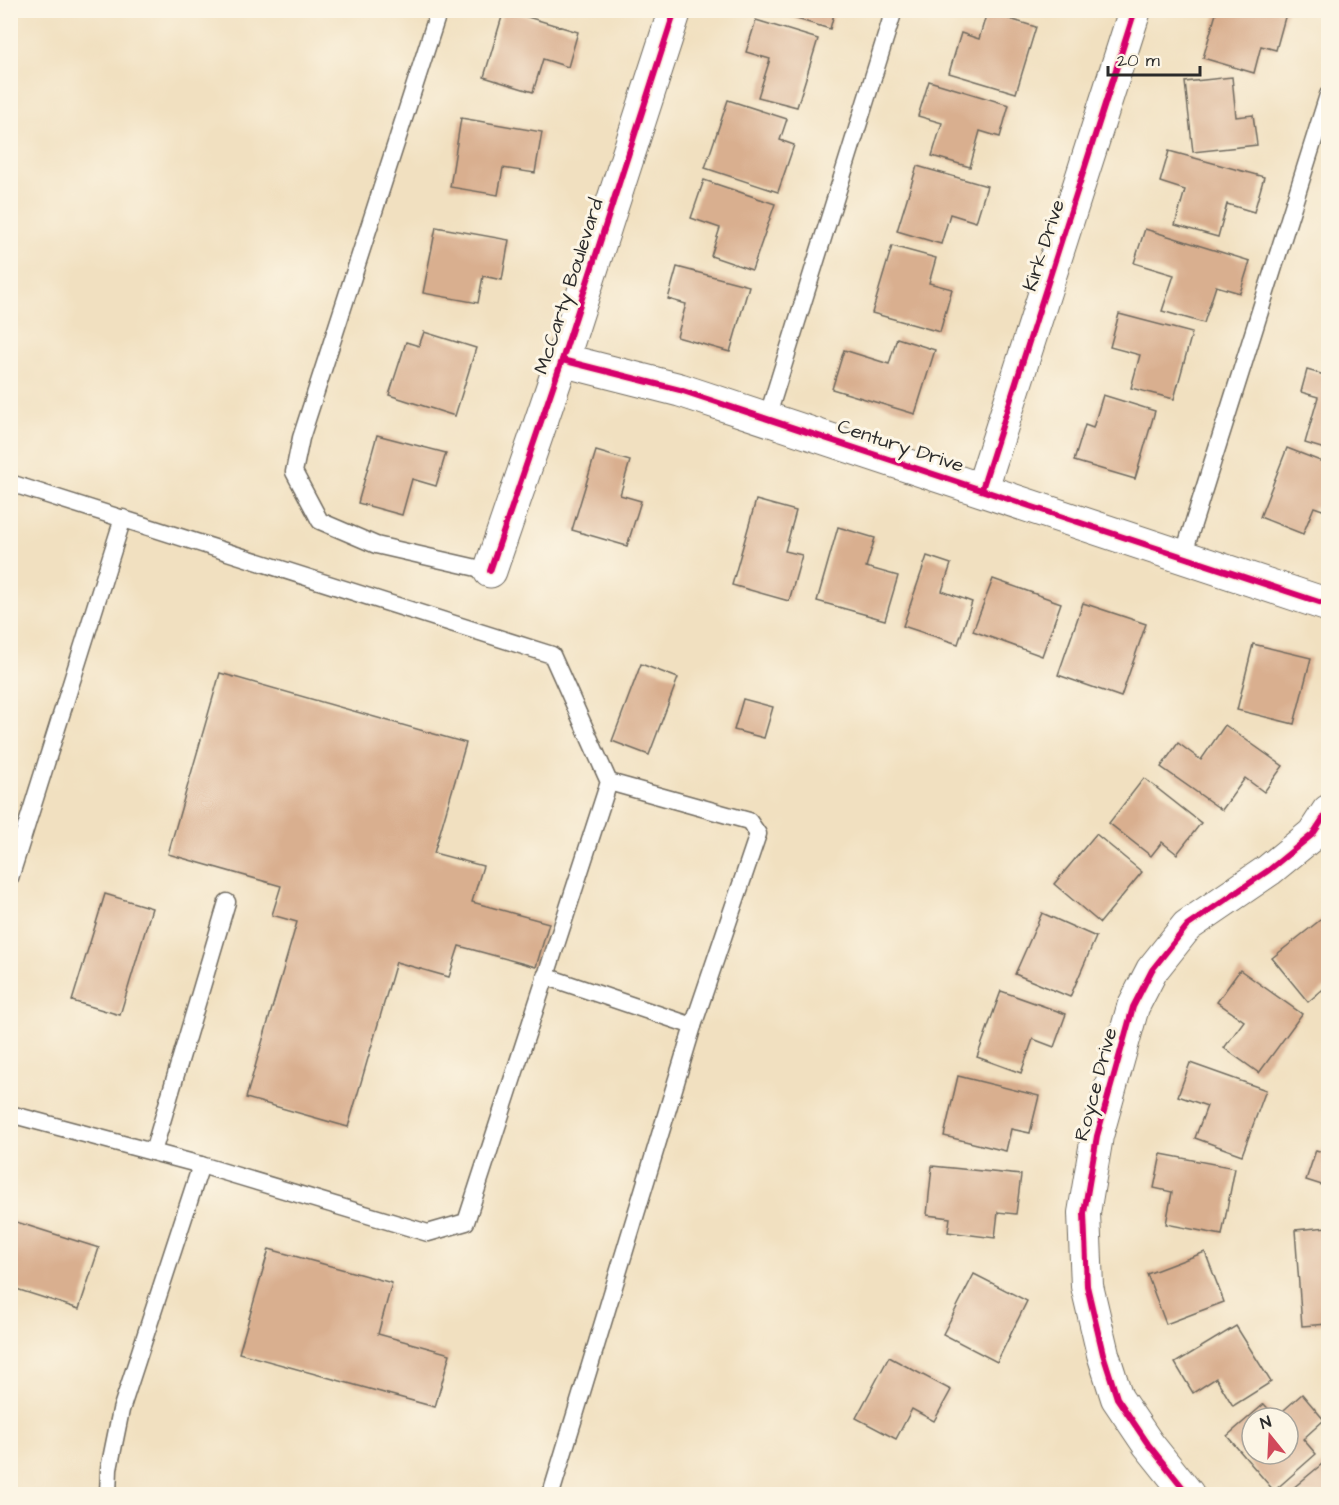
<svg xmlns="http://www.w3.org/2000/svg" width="1339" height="1505" font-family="'Architects Daughter',sans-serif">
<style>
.building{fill:#d9af8f;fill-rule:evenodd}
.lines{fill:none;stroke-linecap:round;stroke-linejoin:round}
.service-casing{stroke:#706a5f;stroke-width:19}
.minor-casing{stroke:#706a5f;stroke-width:34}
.secondary-casing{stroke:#706a5f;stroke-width:35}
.service{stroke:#fff;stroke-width:16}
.minor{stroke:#fff;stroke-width:32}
.secondary{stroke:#fff;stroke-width:33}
.cycleway-casing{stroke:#fcf5e5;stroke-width:10}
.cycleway{stroke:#d6006c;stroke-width:6}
.labels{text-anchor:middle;stroke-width:6;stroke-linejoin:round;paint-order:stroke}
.street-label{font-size:20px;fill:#2b2b2b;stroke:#fcf5e5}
</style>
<rect width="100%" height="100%" fill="#fcf5e5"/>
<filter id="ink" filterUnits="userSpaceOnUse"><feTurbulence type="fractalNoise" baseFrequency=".0167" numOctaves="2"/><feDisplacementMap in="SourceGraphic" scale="12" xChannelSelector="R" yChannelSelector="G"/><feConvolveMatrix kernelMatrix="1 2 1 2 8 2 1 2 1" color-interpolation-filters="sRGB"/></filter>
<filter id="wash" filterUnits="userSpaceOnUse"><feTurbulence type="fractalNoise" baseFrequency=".008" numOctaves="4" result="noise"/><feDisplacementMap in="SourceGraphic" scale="24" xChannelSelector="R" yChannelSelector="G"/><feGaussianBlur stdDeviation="1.35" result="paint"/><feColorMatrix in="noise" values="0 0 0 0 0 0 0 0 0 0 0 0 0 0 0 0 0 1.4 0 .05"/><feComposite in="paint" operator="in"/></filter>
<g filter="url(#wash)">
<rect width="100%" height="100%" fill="#f1e0c0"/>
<g id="blocks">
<g class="building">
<path d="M504,10L578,32L568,67L543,59L533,92L484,77Z"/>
<path d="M792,10H835L830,29L790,17Z"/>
<path d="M1217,10H1287L1276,50L1261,46L1254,73L1203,58Z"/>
<path d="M987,12L1036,27L1016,93L949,73L961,33L979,39Z"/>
<path d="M756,20L818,39L797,107L758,97L770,59L746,52Z"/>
<path d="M1232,77L1236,117L1253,115L1257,145L1193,152L1185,82Z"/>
<path d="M929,81L1009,105L1000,137L980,131L970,167L932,156L942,123L918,116Z"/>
<path d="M728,100L787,119L780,140L794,145L778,192L705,168Z"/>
<path d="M461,118L542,132L535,173L503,168L498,195L450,187Z"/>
<path d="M1169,151L1264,177L1254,212L1227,204L1218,237L1175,225L1185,190L1160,182Z"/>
<path d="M917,166L987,186L976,222L950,214L941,244L897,231Z"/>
<path d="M704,180L775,204L752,270L711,256L720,228L691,218Z"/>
<path d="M436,227L509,240L502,280L483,276L478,303L423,293Z"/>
<path d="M1145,229L1250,261L1240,293L1216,286L1204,323L1162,311L1174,275L1134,263Z"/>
<path d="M892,246L936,258L929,283L952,289L940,332L872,313Z"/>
<path d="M677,267L749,286L730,352L677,337L686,304L668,299Z"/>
<path d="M1119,314L1192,333L1174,399L1131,388L1140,355L1110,347Z"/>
<path d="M424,332L476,348L455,416L389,395L406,342L419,346Z"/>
<path d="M897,338L935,350L915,414L832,389L844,350L889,364Z"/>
<path d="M1307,370L1328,376V450L1305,443L1318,397L1301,392Z"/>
<path d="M1103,395L1155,411L1135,479L1074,461L1085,425L1093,428Z"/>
<path d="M377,435L446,453L436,486L412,479L402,515L358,503Z"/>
<path d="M1287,448L1328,464V512L1314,507L1303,534L1260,517Z"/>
<path d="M596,451L630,461L620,495L641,501L627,546L572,530Z"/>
<path d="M756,500L796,511L785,551L802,555L789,601L732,585Z"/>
<path d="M838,527L875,538L866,567L898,576L885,620L817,601Z"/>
<path d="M927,556L951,564L942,591L972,602L958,644L903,626Z"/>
<path d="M993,579L1061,603L1042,656L973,631Z"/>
<path d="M1083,603L1146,624L1121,697L1058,675Z"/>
<path d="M1253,644L1311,658L1294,724L1237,710Z"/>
<path d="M641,664L678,678L649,755L612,741Z"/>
<path d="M220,673L466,743L434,853L483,866L472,902L549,923L536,967L459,946L449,977L396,962L348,1127L246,1098L297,922L272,915L281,886L168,854Z"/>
<path d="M743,699L773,707L764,738L734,730Z"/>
<path d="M1225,725L1283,766L1264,792L1245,778L1222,810L1161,767L1178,743L1201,760Z"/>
<path d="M1144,778L1201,823L1177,854L1162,842L1151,856L1109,823Z"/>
<path d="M1096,834L1142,872L1100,923L1054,884Z"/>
<path d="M105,894L152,908L120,1015L72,1001Z"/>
<path d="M1042,913L1096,937L1070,997L1015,974Z"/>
<path d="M1324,917L1328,923V985L1308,1002L1272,958Z"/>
<path d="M1240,970L1302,1014L1259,1073L1224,1048L1244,1021L1217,1002Z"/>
<path d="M1001,991L1066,1014L1054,1047L1033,1039L1021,1073L977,1057Z"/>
<path d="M1190,1063L1266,1090L1242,1155L1195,1138L1207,1106L1178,1096Z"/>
<path d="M958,1076L1039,1096L1030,1133L1011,1129L1006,1151L944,1136Z"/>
<path d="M1328,1133V1187L1306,1180L1316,1150L1322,1152Z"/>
<path d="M1161,1154L1235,1168L1222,1235L1166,1224L1172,1192L1154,1188Z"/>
<path d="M932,1166L1021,1175L1016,1214L998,1212L995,1238L948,1232L950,1218L927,1215Z"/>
<path d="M10,1220L99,1248L79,1309L10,1287Z"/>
<path d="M1328,1227V1324L1302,1326L1295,1230Z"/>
<path d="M269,1249L392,1283L378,1334L450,1354L435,1407L239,1353Z"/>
<path d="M1205,1252L1224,1302L1166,1324L1147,1274Z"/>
<path d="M974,1274L1027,1301L997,1362L943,1334Z"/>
<path d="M1236,1326L1271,1382L1233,1406L1216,1378L1193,1393L1175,1363Z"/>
<path d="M889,1357L951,1390L934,1421L912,1409L896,1439L856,1418Z"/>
<path d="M1302,1394L1324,1420L1303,1439L1316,1454L1274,1491L1227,1436L1264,1404L1276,1417ZM1252,1418H1288V1454H1252Z"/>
<path d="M1328,1459V1494H1286Z"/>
</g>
</g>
</g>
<g filter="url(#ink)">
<use href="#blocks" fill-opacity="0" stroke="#706a5f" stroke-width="1.5"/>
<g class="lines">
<defs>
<g id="service">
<path d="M439,10L301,438L294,472L320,521L376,545L490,571"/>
<path d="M767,418L894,10"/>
<path d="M10,483L552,655L609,782L466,1222L428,1233L201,1165"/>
<path d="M1183,556L1328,95"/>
<path d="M609,782L749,821L758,834L693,1026"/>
<path d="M10,878L123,518"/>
<path d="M545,976L693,1026L551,1494"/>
<path d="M10,1114L201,1165L121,1410L109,1469L108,1494"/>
<path d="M153,1152L227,902"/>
</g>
<g id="minor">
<path d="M982,489L1135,10"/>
<path d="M1188,1494L1148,1444L1117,1398L1103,1354L1087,1286L1084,1213L1097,1136L1133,1007L1152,970L1187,926L1269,870L1313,834L1328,811"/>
</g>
<g id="secondary">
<path d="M562,360L680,390L1328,605"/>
<path d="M490,571L562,360L675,10"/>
</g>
</defs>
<use href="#service" class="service-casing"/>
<use href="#minor" class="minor-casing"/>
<use href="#secondary" class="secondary-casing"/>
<use href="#service" class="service"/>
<use href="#minor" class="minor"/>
<use href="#secondary" class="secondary"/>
<defs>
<g id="cycleway">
<path d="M562,360L680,390L1328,605"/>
<path d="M982,489L1135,10"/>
<path d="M490,571L562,360L675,10"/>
<path d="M1188,1494L1148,1444L1117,1398L1103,1354L1087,1286L1084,1213L1097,1136L1133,1007L1152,970L1187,926L1269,870L1313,834L1328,811"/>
</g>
</defs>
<use href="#cycleway" class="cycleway-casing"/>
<use href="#cycleway" class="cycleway"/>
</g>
</g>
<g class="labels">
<g class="street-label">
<text transform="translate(1043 245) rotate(-72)" y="7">Kirk Drive</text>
<text transform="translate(568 286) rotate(-72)" y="7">McCarty Boulevard</text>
<text transform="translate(901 445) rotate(18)" y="7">Century Drive</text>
<text transform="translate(1095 1084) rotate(-75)" y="7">Royce Drive</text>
</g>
</g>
<rect width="1339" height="1505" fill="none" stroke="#fcf5e5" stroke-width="36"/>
<g transform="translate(1270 1436) rotate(342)"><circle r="28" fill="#fcf5e5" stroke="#a8a49b" stroke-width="1.5"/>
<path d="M0-4.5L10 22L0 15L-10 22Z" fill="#d1495b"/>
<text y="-9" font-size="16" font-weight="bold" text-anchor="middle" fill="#2b2b2b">N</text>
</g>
<path d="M1108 66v9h92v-9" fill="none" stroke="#2b2b2b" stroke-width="3"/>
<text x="1117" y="66" font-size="18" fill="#2b2b2b" stroke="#fcf5e5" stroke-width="4.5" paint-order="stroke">20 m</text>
</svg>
